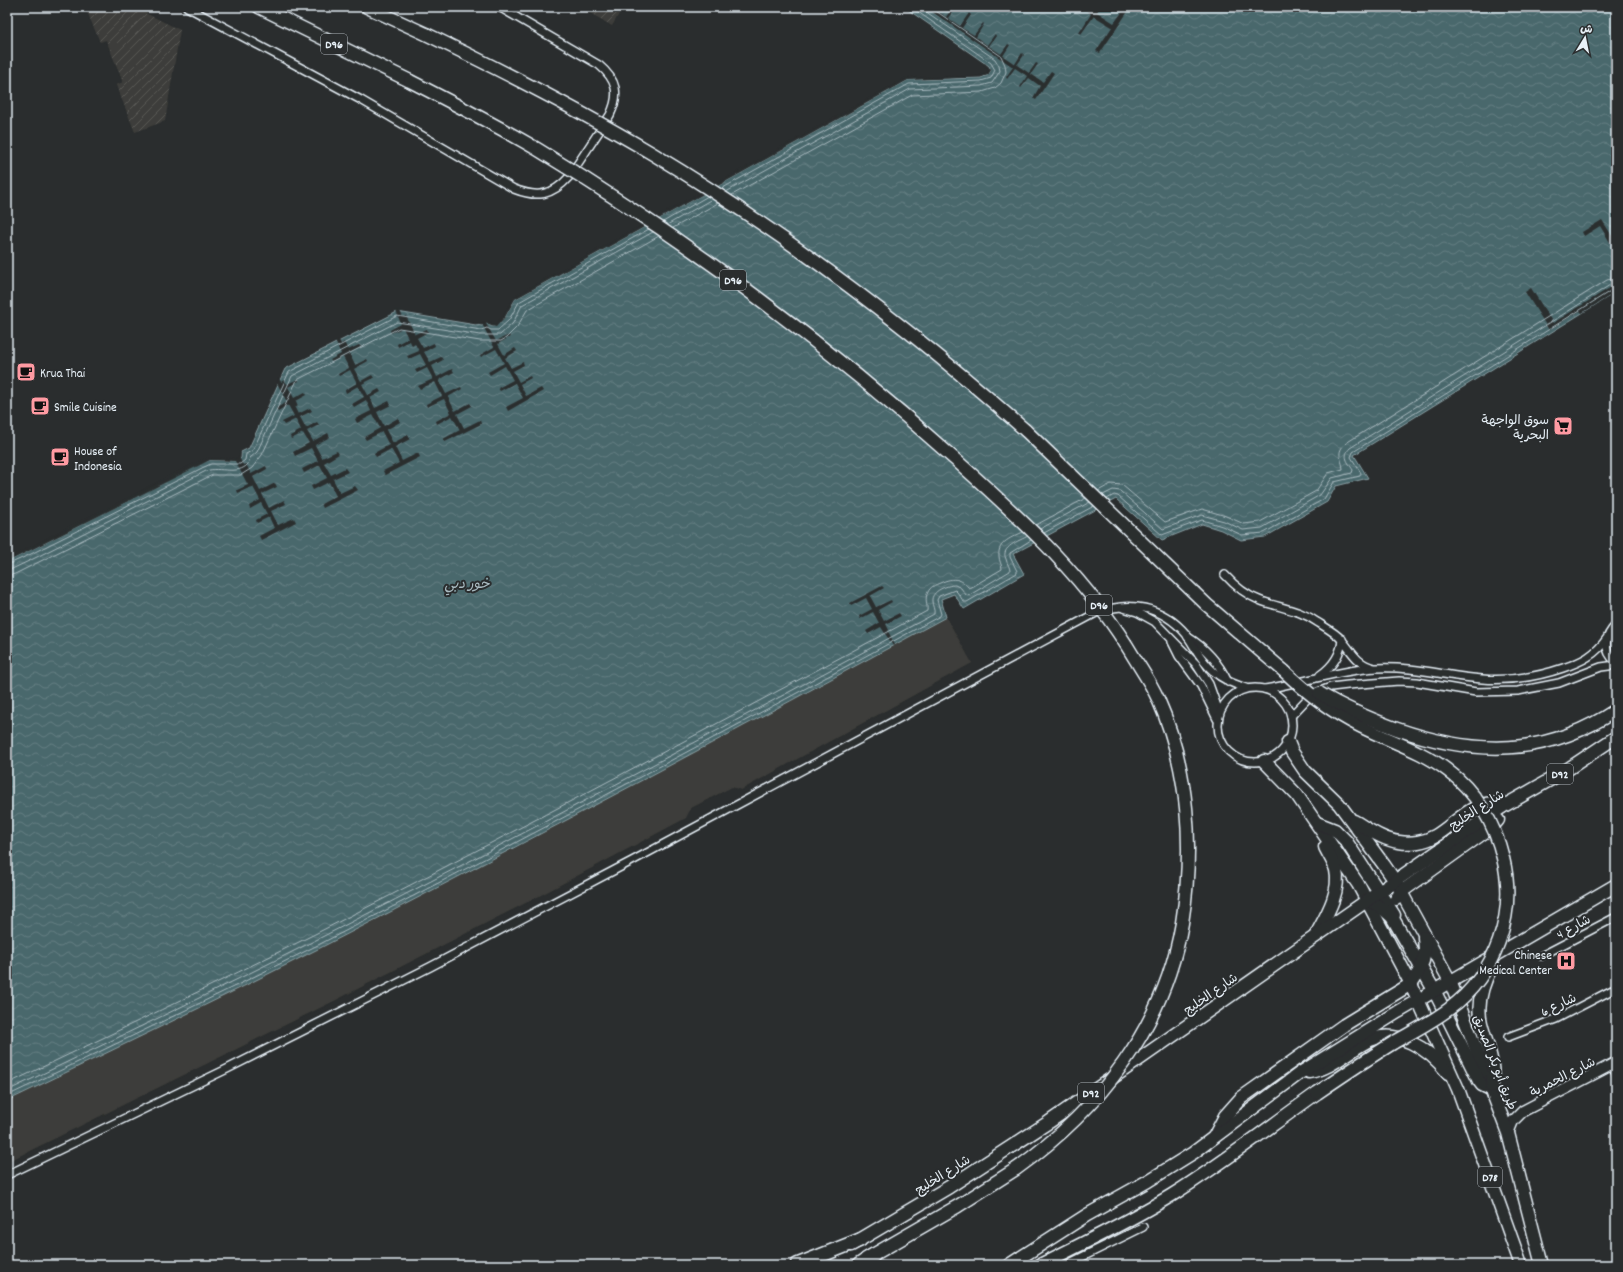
<svg xmlns="http://www.w3.org/2000/svg" width="1623" height="1272" font-family="Dekko,'Playpen Sans Arabic',sans-serif">
<style>
.built{fill:#3e3e3a}
.industrial{fill:url(#industrial-furrows)}
.water{fill:url(#water-waves);stroke:#899fa4}
.pier{fill:#2a2d2e}
.lines{fill:none;stroke-linecap:round;stroke-linejoin:round}
.shore{stroke:#a9bac0;stroke-width:1}
.street-casing{stroke:#e8f1f8;stroke-width:10}
.secondary-casing{stroke:#e8f1f8;stroke-width:13}
.primary-casing{stroke:#e8f1f8;stroke-width:15}
.highway-casing{stroke:#e8f1f8;stroke-width:16}
.street{stroke:#2a2d2e;stroke-width:7}
.secondary{stroke:#2a2d2e;stroke-width:10}
.primary{stroke:#2a2d2e;stroke-width:12}
.highway{stroke:#2a2d2e;stroke-width:13}
.primary-bridge-casing{stroke:#e8f1f8;stroke-width:15;stroke-linecap:butt}
.primary-bridge{stroke:#2a2d2e;stroke-width:12}
.labels{text-anchor:middle;stroke-width:4;stroke-linejoin:round;paint-order:stroke}
.shield{fill:#2a2d2e;stroke:#afb6bb;stroke-width:1}
.shield-label{font-size:12px;font-weight:bold;fill:#e8f1f8}
.poi-label{font-size:13px;fill:#e8f1f8;stroke:#2a2d2e;text-anchor:start}
.street-label{font-size:13px;fill:#e8f1f8;stroke:#2a2d2e}
.water-label{font-size:14px;font-style:italic;fill:#a9bac0;stroke:#2a2d2e}
</style>
<defs>
<pattern id="industrial-furrows" width="10" height="10" patternUnits="userSpaceOnUse"><rect width="10" height="10" fill="#3e3e3a"/><path d="M-1 1l2-2M0 10L10 0M9 11l2-2" fill="none" stroke="#5a5a57"/></pattern>
<pattern id="water-waves" width="16" height="10" patternUnits="userSpaceOnUse"><rect width="16" height="10" fill="#4a686c"/><path d="M0 5q4-4 8 0t8 0" fill="none" stroke="#647e82"/></pattern>
</defs>
<rect width="100%" height="100%" fill="#2a2d2e"/>
<filter id="ink" filterUnits="userSpaceOnUse"><feTurbulence type="fractalNoise" baseFrequency=".025" numOctaves="2"/><feDisplacementMap in="SourceGraphic" scale="8" xChannelSelector="R" yChannelSelector="G"/><feConvolveMatrix kernelMatrix="1 2 1 2 8 2 1 2 1" color-interpolation-filters="sRGB"/></filter>
<g filter="url(#ink)">
<path class="built" d="M946,617L972,663L741,790L732,787L691,808L686,818L543,894L336,1000L7,1162V1101L320,948L519,846Z"/>
<g class="industrial">
<path d="M85,7H133L180,30L165,121L135,132L116,85L123,82L106,40L100,42Z"/>
<path d="M580,7H623L612,26Z"/>
</g>
<path class="water" d="M904,7H1616V292L1354,455L1368,478L1336,486L1327,502L1265,537L1241,540L1221,530L1202,524L1162,540L1116,499L1013,554L1024,574L964,609L954,594L941,599L946,617C739,729 532,840 322,947C218,1000 112,1050 7,1101V562L202,463L210,460L238,461L241,458V452L249,448L285,369L397,312L482,326L487,323L491,326H496L505,317L515,299L908,80L981,78L988,75L991,70L989,66Z"/>
<g class="pier">
<path d="M925,7H935V9L946,17L953,7H956L948,18L960,26L969,13L971,15L962,28L974,35L983,23L984,24L976,37L987,45L995,34L996,36L989,46L1001,54L1008,44L1010,45L1003,56L1015,64L1022,53L1024,55L1017,65L1029,73L1036,63L1038,64L1031,74L1043,82L1051,71L1054,73L1036,100L1033,98L1040,86L1029,78L1021,88L1020,87L1027,76L1015,68L1007,79L1006,77L1013,67Z"/>
<path d="M1081,7H1089L1094,10L1096,7H1100L1097,12L1114,23L1126,7H1131L1100,53L1096,51L1112,27L1094,16L1081,34L1079,33L1091,14Z"/>
<path d="M985,63L991,70L988,75L981,77L908,80L515,299L505,317L496,327L491,326L487,323L488,321L492,324H496L504,316L514,297L907,78L980,76L987,73L989,70L984,64Z"/>
<path d="M1602,220L1616,242V252L1600,226L1584,236L1582,232Z"/>
<path d="M1616,284V292L1582,313L1580,311L1549,330L1525,292L1531,288L1553,323Z"/>
<path d="M398,310L400,311L403,317L406,316L415,334L427,329L428,332L417,338L423,348L434,343L435,346L424,352L430,362L441,357L443,360L432,366L437,377L452,369L454,372L439,380L446,394L461,387L462,389L448,397L455,411L470,403L472,406L457,414L464,428L480,420L481,424L445,442L443,439L460,430L452,416L437,424L436,421L451,413L444,399L427,407L426,404L442,396L435,382L420,389L418,386L433,379L427,368L417,373L415,370L426,365L420,354L409,359L407,356L419,351L415,344L412,346L410,341L398,347L397,344L408,338L403,328L391,333L390,330L401,324L396,311Z"/>
<path d="M485,322L496,341L509,335L510,337L498,344L504,355L515,348L517,351L505,358L511,368L523,362L524,365L513,371L519,382L530,376L531,378L520,384L526,396L541,388L543,391L508,411L506,407L523,398L515,383L500,391L498,388L513,380L505,366L490,375L488,372L504,363L496,349L481,357L480,355L494,347L482,324Z"/>
<path d="M339,340L341,344L344,342L348,350L359,345L361,347L349,353L355,365L367,359L368,361L354,369L361,381L372,375L374,378L362,384L368,395L379,389L381,392L370,398L375,408L389,401L391,405L377,412L384,426L398,418L400,422L386,430L393,443L408,435L410,439L395,447L402,461L418,453L420,457L385,475L383,471L399,463L391,449L376,457L374,453L389,445L382,432L366,440L364,437L380,428L373,415L357,423L355,419L371,411L366,400L354,407L352,404L364,397L358,386L346,393L345,390L357,383L350,370L339,376L338,374L349,368L343,357L332,362L330,360L341,354L335,341Z"/>
<path d="M279,378L281,382L284,380L287,384L298,379L299,381L288,387L294,398L305,392L307,395L296,401L298,406L295,408L298,414L310,408L312,411L300,417L306,428L317,422L319,425L307,431L313,441L328,433L330,437L315,445L322,458L337,451L339,454L324,463L331,475L345,468L348,472L333,479L340,493L355,486L358,490L323,508L321,504L336,496L329,482L313,490L311,486L327,478L320,465L304,473L302,469L318,461L311,448L295,456L293,452L309,443L303,433L291,439L290,436L301,430L296,419L284,425L282,422L294,416L288,405L278,411L276,408L287,402L277,383Z"/>
<path d="M241,452L240,459L243,465L246,464L251,474L266,466L267,469L253,477L260,491L275,483L277,487L262,494L269,508L284,500L286,504L271,511L278,525L294,518L296,522L261,540L259,536L274,528L269,517L257,523L256,520L267,514L261,503L250,509L249,506L260,500L253,487L249,488L238,493L237,490L248,485L235,461L210,460L7,562V559L201,461L210,458L237,459L239,457V453Z"/>
<path d="M882,586L884,588L870,596L876,607L891,600L892,602L878,610L884,621L899,613L901,616L886,624L889,630L888,631L895,645L893,646L881,627L868,634L866,631L879,623L873,612L860,619L859,616L872,609L866,598L851,606L850,603Z"/>
</g>
<g class="lines">
<g class="shore">
<path d="M721,189L909,84L981,81L991,78L995,70L991,63L911,7"/>
<path d="M726,192L910,89L981,86L992,83L1000,71L999,66L995,59L919,7"/>
<path d="M732,195L912,95L982,92L995,88L1001,83L1006,72L1005,65L1001,56L930,7"/>
<path d="M663,222L708,196"/>
<path d="M667,225L712,199"/>
<path d="M673,228L718,203"/>
<path d="M1098,491L1111,484L1122,485L1165,522L1202,509L1226,516L1244,524L1260,522L1316,491L1328,473L1343,469C1342,458 1335,453 1346,443L1607,280L1616,278"/>
<path d="M1103,495L1113,490L1120,491L1163,529L1202,515L1224,521L1243,530L1262,528L1320,495L1332,478L1352,473L1353,470C1348,462 1342,456 1350,448L1610,285L1616,284"/>
<path d="M1107,499L1114,495L1118,496L1162,535L1202,520L1222,526L1242,535L1264,533L1324,499L1334,482L1360,476L1361,473L1351,457L1353,452L1612,290L1616,289"/>
<path d="M1036,525L1086,498"/>
<path d="M1040,529L1090,502"/>
<path d="M1044,533L1094,506"/>
<path d="M7,565L31,554L204,467L211,464H240L245,460L246,454L253,450L289,372L397,316L481,330L487,328L491,330H498L509,320L519,302L649,229"/>
<path d="M7,570L12,569L33,559L206,471C219,466 238,476 248,464C249,462 249,460 250,458C252,456 255,454 257,452L292,376L397,322L480,335H500L513,323L522,305L653,232"/>
<path d="M7,576L15,574L208,477L213,475H241L252,468L262,455L297,380L399,328L480,341H501L506,338L517,327L527,310L659,236"/>
<path d="M7,1084C110,1035 213,985 315,934C521,829 724,720 927,611C928,605 924,599 928,592C930,587 935,585 940,583C951,578 960,577 968,587L970,588L1002,569C1002,565 999,561 999,556C997,542 1013,537 1023,532"/>
<path d="M7,1091C111,1041 215,991 318,939C525,834 730,724 934,614C935,609 932,606 932,601C931,591 947,585 955,585L961,588L966,595L968,596L1010,571C1010,567 1007,564 1006,559C1000,547 1019,541 1028,536"/>
<path d="M7,1096C112,1046 216,996 320,944C528,838 734,727 940,616L941,614L937,600L939,596L955,590L957,592L964,602H967L1017,573V571L1010,557V553L1031,540"/>
</g>
<defs>
<g id="street">
<path d="M187,7L361,100L514,189C537,198 552,196 569,177L610,115C620,94 617,80 599,65L499,7"/>
<path d="M1225,575C1235,586 1246,595 1259,600C1279,608 1299,609 1317,622C1325,627 1336,633 1342,640C1353,653 1356,663 1374,668"/>
<path d="M1123,608L1137,612L1155,622L1196,664L1209,684L1219,712"/>
<path d="M1616,625C1604,636 1603,651 1616,662"/>
<path d="M1188,637C1206,648 1219,663 1228,682"/>
<path d="M1172,642L1179,656L1201,686L1217,719"/>
<path d="M1320,675C1333,666 1341,655 1342,639"/>
<circle cx="1255" cy="725" r="37"/>
<path d="M1265,689C1303,683 1338,670 1376,668C1412,666 1446,676 1482,679C1509,681 1537,677 1563,668C1581,662 1596,655 1607,638"/>
<path d="M1291,716L1308,698L1318,692L1331,687L1348,685L1399,681L1417,682L1476,692L1518,691L1559,683L1601,667L1616,665"/>
<path d="M1541,956L1616,917"/>
<path d="M1508,1037L1556,1019L1616,988"/>
<path d="M7,1175L227,1069L430,967L632,861L1096,613C1130,600 1162,606 1186,634C1195,647 1201,661 1213,671C1223,680 1234,684 1246,688"/>
<path d="M1066,1265L1143,1227"/>
</g>
<path id="secondary" d="M1508,1133L1513,1121L1523,1111L1613,1064L1616,1071"/>
<g id="primary">
<path d="M259,7L410,81"/>
<path d="M367,7L426,34"/>
<path d="M1025,430L1207,605L1284,671"/>
<path d="M1288,742L1292,752L1305,771L1339,804L1384,865L1395,881L1450,981L1508,1133L1542,1265"/>
<path d="M1264,761L1297,795L1358,884L1411,984L1458,1089L1521,1265"/>
<path d="M1354,821C1368,829 1383,840 1399,842C1411,844 1425,842 1435,836C1455,825 1479,793 1502,807"/>
<path d="M1317,823L1335,830L1346,841L1394,915"/>
<path d="M1396,899L1401,892L1493,826L1498,820"/>
<path d="M1367,900L1381,907L1392,917L1434,990L1479,1081L1482,1085L1492,1090"/>
<path d="M1316,935C1326,916 1341,892 1336,870C1334,862 1328,854 1325,847"/>
<path d="M1492,966C1483,983 1476,1003 1481,1023C1487,1047 1495,1060 1492,1087"/>
<path d="M1309,1072C1331,1069 1347,1052 1366,1042C1396,1026 1429,1049 1448,1073"/>
<path d="M1214,1137L1225,1116L1241,1098L1344,1025L1411,984L1418,973L1423,961L1425,950L1424,937"/>
<path d="M851,1245L949,1187L1049,1122L1408,872L1502,807L1562,773L1616,737"/>
<path d="M866,1259L958,1206L1016,1169"/>
<path d="M1009,1265L1087,1215L1148,1181L1193,1153L1300,1073L1398,1012L1616,885"/>
<path d="M1040,1265C1085,1242 1130,1221 1172,1195C1222,1164 1269,1127 1317,1093"/>
</g>
<g id="highway">
<path d="M797,1265L860,1240"/>
<path d="M859,1265L874,1255"/>
</g>
</defs>
<use href="#street" class="street-casing"/>
<use href="#secondary" class="secondary-casing"/>
<use href="#primary" class="primary-casing"/>
<use href="#highway" class="highway-casing"/>
<use href="#street" class="street"/>
<use href="#secondary" class="secondary"/>
<use href="#primary" class="primary"/>
<use href="#highway" class="highway"/>
<defs>
<g id="primary-bridge">
<path d="M426,34C503,71 579,110 653,154C786,234 909,327 1025,430"/>
<path d="M410,81C453,103 496,125 537,149C687,240 828,345 958,462C1026,523 1089,581 1135,659C1143,672 1152,685 1158,699C1189,768 1194,849 1182,923C1164,1027 1100,1109 1016,1169"/>
<path d="M1284,671C1307,693 1332,712 1360,726C1389,741 1421,750 1447,770C1476,791 1495,824 1503,858C1517,914 1496,974 1449,1009C1432,1022 1412,1032 1393,1043C1367,1059 1342,1076 1317,1093"/>
<path d="M1319,693C1344,708 1370,719 1397,729C1475,756 1546,757 1616,710"/>
</g>
</defs>
<use href="#primary-bridge" class="primary-bridge-casing"/>
<use href="#primary-bridge" class="primary-bridge"/>
</g>
</g>
<defs>
<symbol id="cafe-square" viewBox="-11 -11 22 22"><rect x="-9" y="-9" width="18" height="18" rx="4" fill="#ff9aa2" stroke="#2a2d2e"/><path d="M-5.5-4.5H6V0H3Q3 3.5 0 3.5H-2.5Q-5.5 3.5-5.5 0ZM3-3.2v2h1.7v-2ZM-6 4.5H4V6H-6Z" fill="#111"/></symbol>
<symbol id="supermarket-square" viewBox="-11 -11 22 22"><rect x="-9" y="-9" width="18" height="18" rx="4" fill="#ff9aa2" stroke="#2a2d2e"/><path d="M-6-5.5h2.5l.6 2H6L4.5 2H-2.5L-4.4-4H-6ZM-1.5 3.2a1.3 1.3 0 1 0 .1 0ZM3 3.2a1.3 1.3 0 1 0 .1 0Z" fill="#111"/></symbol>
<symbol id="hospital-square" viewBox="-11 -11 22 22"><rect x="-9" y="-9" width="18" height="18" rx="4" fill="#ff9aa2" stroke="#2a2d2e"/><path d="M-5-5h3v3.5h4V-5h3V5h-3V1.5h-4V5h-3Z" fill="#111"/></symbol>
</defs>
<g fill-rule="evenodd">
<use href="#cafe-square" x="15" y="361" width="22" height="22"/>
<use href="#cafe-square" x="29" y="395" width="22" height="22"/>
<use href="#supermarket-square" x="1552" y="415" width="22" height="22"/>
<use href="#cafe-square" x="49" y="446" width="22" height="22"/>
<use href="#hospital-square" x="1555" y="950" width="22" height="22"/>
</g>
<g class="labels">
<g class="shield">
<rect x="321" y="34" width="26" height="20" rx="3"/>
<rect x="720" y="270" width="26" height="20" rx="3"/>
<rect x="1086" y="595" width="26" height="20" rx="3"/>
<rect x="1547" y="764" width="26" height="20" rx="3"/>
<rect x="1078" y="1083" width="26" height="20" rx="3"/>
<rect x="1478" y="1167" width="24" height="20" rx="3"/>
</g>
<g class="shield-label">
<text x="334" y="48">D96</text>
<text x="733" y="284">D96</text>
<text x="1099" y="609">D96</text>
<text x="1560" y="778">D92</text>
<text x="1091" y="1097">D92</text>
<text x="1490" y="1181">D78</text>
</g>
<g class="poi-label">
<text x="40" y="377">Krua Thai</text>
<text x="54" y="411">Smile Cuisine</text>
<text x="1549" y="424" text-anchor="end">سوق الواجهة<tspan x="1549" dy="15">البحرية</tspan></text>
<text x="74" y="455">House of<tspan x="74" dy="15">Indonesia</tspan></text>
<text x="1552" y="959" text-anchor="end">Chinese<tspan x="1552" dy="15">Medical Center</tspan></text>
</g>
<g class="street-label">
<text transform="translate(1476 809) rotate(-33)" y="5">شارع الخليج</text>
<text transform="translate(1573 926) rotate(-28)" y="5">شارع 4</text>
<text transform="translate(1210 993) rotate(-35)" y="5">شارع الخليج</text>
<text transform="translate(1558 1004) rotate(-25)" y="5">شارع 6</text>
<text transform="translate(1496 1062) rotate(69)" y="5">طريق أبو بكر الصديق</text>
<text transform="translate(1562 1076) rotate(-27)" y="5">شارع الحمرية</text>
<text transform="translate(942 1174) rotate(-32)" y="5">شارع الخليج</text>
</g>
<g class="water-label">
<text x="467" y="588">خور دبي</text>
</g>
</g>
<rect width="1623" height="1272" fill="none" stroke="#2a2d2e" stroke-width="24"/>
<rect x="12" y="12" width="1599" height="1248" fill="none" stroke="#e8f1f8" stroke-width="1.5" filter="url(#ink)"/>
<g transform="translate(1585 38) rotate(10)" stroke="#2a2d2e" stroke-width="3" paint-order="stroke">
<path d="M0-3L7 15L0 10L-7 15Z" fill="#e8f1f8"/>
<text y="-6" font-size="11" font-weight="bold" text-anchor="middle" fill="#e8f1f8">ش</text>
</g>
</svg>
